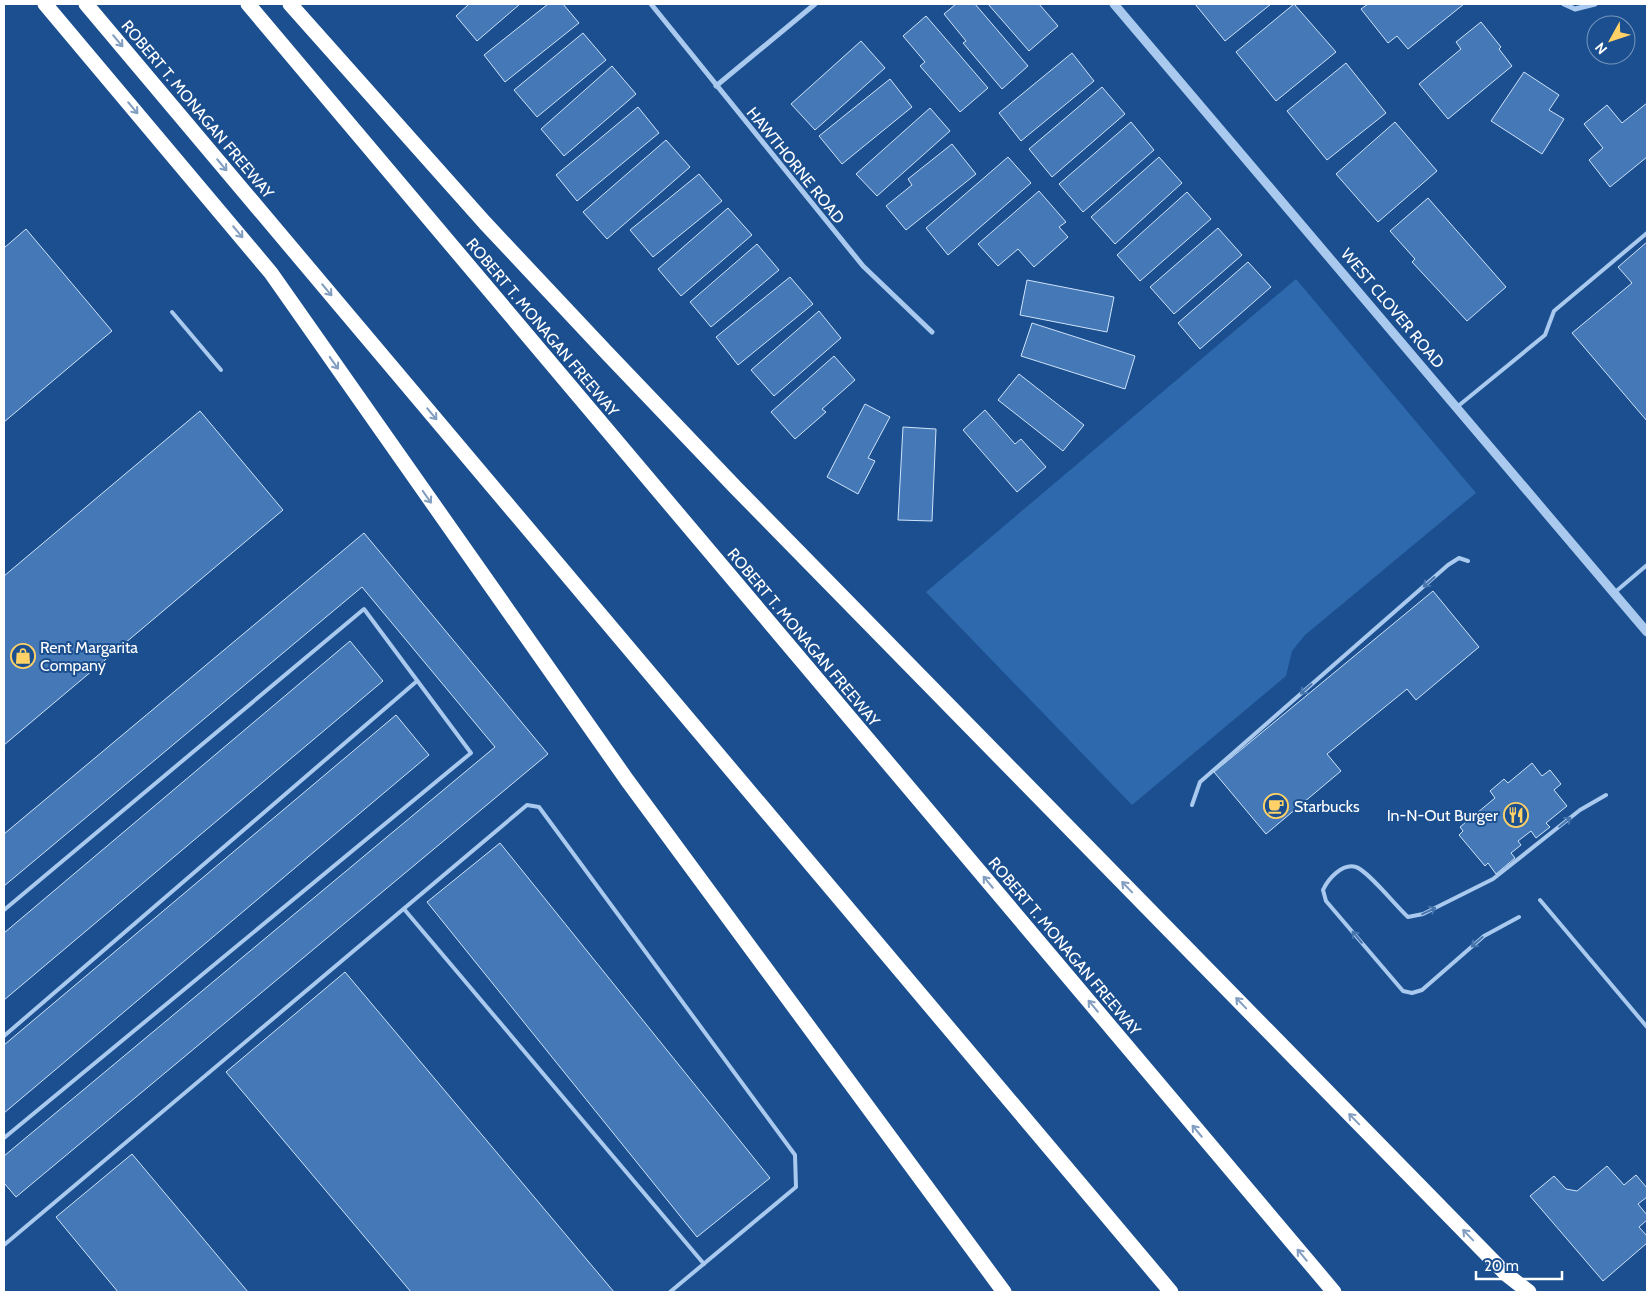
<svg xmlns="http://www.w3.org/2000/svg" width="1651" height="1296" font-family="Cabin,sans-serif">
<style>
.green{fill:#2e69ad}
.building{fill:#4478b7;stroke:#cfe3fa}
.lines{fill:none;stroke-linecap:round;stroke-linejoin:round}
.service{stroke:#a9c9ee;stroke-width:4}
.minor{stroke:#a9c9ee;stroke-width:5}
.tertiary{stroke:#a9c9ee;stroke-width:9}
.motorway{stroke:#fff;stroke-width:15}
.oneway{stroke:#829ec1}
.oneway2{stroke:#4674ac}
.labels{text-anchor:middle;stroke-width:4;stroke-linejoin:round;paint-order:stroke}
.street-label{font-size:16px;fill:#fff;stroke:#1b4f8f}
.poi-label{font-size:16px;fill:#fff;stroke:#1b4f8f;text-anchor:start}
</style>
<rect width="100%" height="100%" fill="#1b4f8f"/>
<path class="green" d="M1296,279L1476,493L1305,635L1292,651L1286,676L1132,805L926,592Z"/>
<g class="building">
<path d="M469,4H520L477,41L456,16Z"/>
<path d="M548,4H563L579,23L505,82L484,55Z"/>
<path d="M956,4H975L1028,66L1002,89L963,43L966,41L944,14Z"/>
<path d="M988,4H1039L1058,26L1029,51Z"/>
<path d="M1195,4H1271L1225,41Z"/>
<path d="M1294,4L1336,52L1276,101L1236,52Z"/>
<path d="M1368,4H1464L1408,49L1397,36L1388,43L1361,9Z"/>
<path d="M926,16L988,88L960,112L920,66L925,62L903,36Z"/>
<path d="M1481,22L1501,47L1499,49L1512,66L1448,119L1419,84L1461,49L1456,42Z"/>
<path d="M583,33L606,60L537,117L514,90Z"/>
<path d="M861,41L885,68L815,130L791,104Z"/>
<path d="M1072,53L1094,81L1021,141L999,113Z"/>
<path d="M1346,63L1386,113L1327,160L1287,111Z"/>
<path d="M612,66L636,94L564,156L541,129Z"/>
<path d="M1524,72L1559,95L1549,110L1564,119L1542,154L1491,121Z"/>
<path d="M890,79L912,107L842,164L819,136Z"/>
<path d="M1102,87L1125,114L1052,177L1029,149Z"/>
<path d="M1647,103V157L1610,187L1589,160L1603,148L1584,124L1607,105L1622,123Z"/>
<path d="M638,107L659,133L577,201L556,175Z"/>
<path d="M930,108L950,131L877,196L856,174Z"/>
<path d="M1131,122L1154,150L1083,212L1059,184Z"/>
<path d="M1395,122L1437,171L1378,222L1336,174Z"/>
<path d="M666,140L690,167L607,239L583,212Z"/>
<path d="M952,144L976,174L906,230L886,206L912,185L908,179Z"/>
<path d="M1008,157L1031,183L948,255L926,228Z"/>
<path d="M1159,157L1182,183L1115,244L1091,217Z"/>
<path d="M699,174L722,201L653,257L630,230Z"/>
<path d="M1039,191L1066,222L1059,227L1068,237L1034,267L1018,249L998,266L978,244Z"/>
<path d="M1187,192L1211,219L1140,281L1117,255Z"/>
<path d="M1428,198L1506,287L1467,321L1412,262L1415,259L1390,231Z"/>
<path d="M728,208L752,235L681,296L658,269Z"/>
<path d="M1218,228L1242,255L1174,314L1150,287Z"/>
<path d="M26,229L112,331L4,422V248Z"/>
<path d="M1647,242V421L1572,333L1632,283L1618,267Z"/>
<path d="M757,244L779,270L711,327L690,302Z"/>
<path d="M1248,262L1271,287L1200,349L1178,323Z"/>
<path d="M790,277L813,304L738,365L716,337Z"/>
<path d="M1027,280L1114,297L1107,332L1020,315Z"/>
<path d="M819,311L841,338L774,396L751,370Z"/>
<path d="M1032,323L1135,356L1125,389L1021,356Z"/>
<path d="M834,356L855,380L822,409L826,412L795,439L771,412Z"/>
<path d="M1019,374L1084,425L1063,451L998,400Z"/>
<path d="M865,404L890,417L868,458L875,461L858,494L827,477Z"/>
<path d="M985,410L1015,444L1021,439L1046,467L1017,492L963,430Z"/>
<path d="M200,411L283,510L4,745V576Z"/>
<path d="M903,427L936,429L932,521L898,520Z"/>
<path d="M364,533L548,754L16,1197L4,1183V1156L495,747L362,587L4,886V834Z"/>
<path d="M1433,591L1479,647L1416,700L1407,689L1327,754L1341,771L1266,834L1214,772Z"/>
<path d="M350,641L383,681L4,1000V933Z"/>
<path d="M396,715L429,755L4,1113V1045Z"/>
<path d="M1532,763L1542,776L1550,770L1561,784L1554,790L1567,806L1546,823L1550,827L1536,838L1531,831L1518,841L1521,845L1511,853L1515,858L1496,874L1488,863L1485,866L1459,835L1463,831L1460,827L1495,798L1490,791L1504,779L1508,783Z"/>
<path d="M500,843L770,1178L697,1237L427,902Z"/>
<path d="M345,972L614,1292H411L226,1072Z"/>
<path d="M132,1154L248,1292H118L56,1217Z"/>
<path d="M1607,1166L1624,1185L1636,1175L1647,1188V1197L1638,1204L1647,1215V1220L1639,1227L1647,1236V1243L1603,1281L1530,1196L1554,1176L1566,1189L1577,1191Z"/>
</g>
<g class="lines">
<g class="service">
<path d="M172,312L221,370"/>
<path d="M1457,407L1545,335L1554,311L1647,233"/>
<path d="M1614,593L1647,565"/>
<path d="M1192,805L1200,782L1448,565L1459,558L1468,561"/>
<path d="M1540,900L1647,1027"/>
<path d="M404,909L704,1264"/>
<path d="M4,910L364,609L471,753L4,1138"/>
<path d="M1519,917L1484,936L1422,990L1412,993L1403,991L1326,901L1323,890C1328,879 1342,863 1356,867C1368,871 1396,906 1408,917L1423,914L1493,879L1580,810L1606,795"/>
<path d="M4,1036L417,681"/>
<path d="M4,1245L527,805L539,807L795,1155L796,1187L670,1292"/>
</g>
<g class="minor">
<path d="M651,4L863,266L932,332"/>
<path d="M1564,4L1575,9L1595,4"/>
<path d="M716,86L815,4"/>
</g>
<path class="tertiary" d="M1114,4L1647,632"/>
<g class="motorway">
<path d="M45,4L271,273L627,780L1004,1292"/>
<path d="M86,4L1171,1292"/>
<path d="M248,4L1334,1292"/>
<path d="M290,4L485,223L608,354L737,489L1506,1274L1529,1292"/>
</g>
</g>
<defs><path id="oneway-shaft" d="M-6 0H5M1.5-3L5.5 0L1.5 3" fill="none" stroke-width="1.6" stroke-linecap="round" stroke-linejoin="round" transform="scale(1.25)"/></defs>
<g class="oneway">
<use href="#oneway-shaft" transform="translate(118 41) rotate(50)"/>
<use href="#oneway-shaft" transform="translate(133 108) rotate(50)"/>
<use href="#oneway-shaft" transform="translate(222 165) rotate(50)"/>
<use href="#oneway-shaft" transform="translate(238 232) rotate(50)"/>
<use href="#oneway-shaft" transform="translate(327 290) rotate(50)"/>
<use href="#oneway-shaft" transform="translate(334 363) rotate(55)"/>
<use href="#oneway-shaft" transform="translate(432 414) rotate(50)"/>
<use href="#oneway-shaft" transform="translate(427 497) rotate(55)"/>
<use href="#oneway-shaft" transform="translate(988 882) rotate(-130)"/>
<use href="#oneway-shaft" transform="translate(1127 887) rotate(-134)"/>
<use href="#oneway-shaft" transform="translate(1241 1003) rotate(-134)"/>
<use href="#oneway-shaft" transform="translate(1093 1006) rotate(-130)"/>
<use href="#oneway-shaft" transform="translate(1354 1119) rotate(-134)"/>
<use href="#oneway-shaft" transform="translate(1197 1131) rotate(-130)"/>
<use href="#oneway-shaft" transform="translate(1468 1235) rotate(-134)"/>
<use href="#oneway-shaft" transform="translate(1302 1255) rotate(-130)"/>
</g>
<g class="oneway2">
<use href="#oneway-shaft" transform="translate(1429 582) rotate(139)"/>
<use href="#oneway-shaft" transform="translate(1306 689) rotate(139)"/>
<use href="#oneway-shaft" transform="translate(1565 822) rotate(-39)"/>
<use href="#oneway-shaft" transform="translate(1429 911) rotate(-25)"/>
<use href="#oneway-shaft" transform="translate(1357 937) rotate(-130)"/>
<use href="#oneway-shaft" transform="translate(1477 942) rotate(139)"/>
</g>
<defs>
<symbol id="shop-ring" viewBox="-11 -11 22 22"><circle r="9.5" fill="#1b4f8f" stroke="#ffd166" stroke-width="1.5"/><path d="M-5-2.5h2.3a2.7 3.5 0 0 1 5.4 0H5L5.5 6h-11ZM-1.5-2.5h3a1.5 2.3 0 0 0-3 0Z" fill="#ffd166"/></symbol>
<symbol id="cafe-ring" viewBox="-11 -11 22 22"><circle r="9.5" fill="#1b4f8f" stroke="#ffd166" stroke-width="1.5"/><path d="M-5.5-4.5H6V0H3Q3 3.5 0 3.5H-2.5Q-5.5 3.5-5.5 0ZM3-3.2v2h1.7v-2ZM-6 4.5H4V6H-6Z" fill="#ffd166"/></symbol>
<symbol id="restaurant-ring" viewBox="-11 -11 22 22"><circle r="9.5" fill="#1b4f8f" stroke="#ffd166" stroke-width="1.5"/><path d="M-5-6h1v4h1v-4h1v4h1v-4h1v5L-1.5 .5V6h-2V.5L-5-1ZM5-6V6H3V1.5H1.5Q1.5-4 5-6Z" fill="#ffd166"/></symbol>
</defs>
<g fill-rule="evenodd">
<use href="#shop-ring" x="9" y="642" width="28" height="28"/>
<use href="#cafe-ring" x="1262" y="792" width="28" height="28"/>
<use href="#restaurant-ring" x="1502" y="801" width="28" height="28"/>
</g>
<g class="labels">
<g class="street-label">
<text transform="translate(198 109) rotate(50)" y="6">ROBERT T. MONAGAN FREEWAY</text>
<text transform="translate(796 165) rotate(51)" y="6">HAWTHORNE ROAD</text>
<text transform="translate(1393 308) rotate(50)" y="6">WEST CLOVER ROAD</text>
<text transform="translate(543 327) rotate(50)" y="6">ROBERT T. MONAGAN FREEWAY</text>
<text transform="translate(804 637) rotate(50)" y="6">ROBERT T. MONAGAN FREEWAY</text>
<text transform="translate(1065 946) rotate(50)" y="6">ROBERT T. MONAGAN FREEWAY</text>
</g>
<g class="poi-label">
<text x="40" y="653">Rent Margarita<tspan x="40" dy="18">Company</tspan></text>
<text x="1294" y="812">Starbucks</text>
<text x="1498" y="821" text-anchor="end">In-N-Out Burger</text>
</g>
</g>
<rect width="1651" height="1296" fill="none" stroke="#ffffff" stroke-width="10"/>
<g transform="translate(1611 40) rotate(230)"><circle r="24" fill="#1b4f8f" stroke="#7695bc"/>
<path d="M0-4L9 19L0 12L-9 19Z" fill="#ffd166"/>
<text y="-8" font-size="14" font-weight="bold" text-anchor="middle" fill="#ffffff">N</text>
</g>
<path d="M1476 1271v8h86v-8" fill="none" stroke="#ffffff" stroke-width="2.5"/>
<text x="1484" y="1271" font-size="15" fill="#ffffff" stroke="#1b4f8f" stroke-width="4" paint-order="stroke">20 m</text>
</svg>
